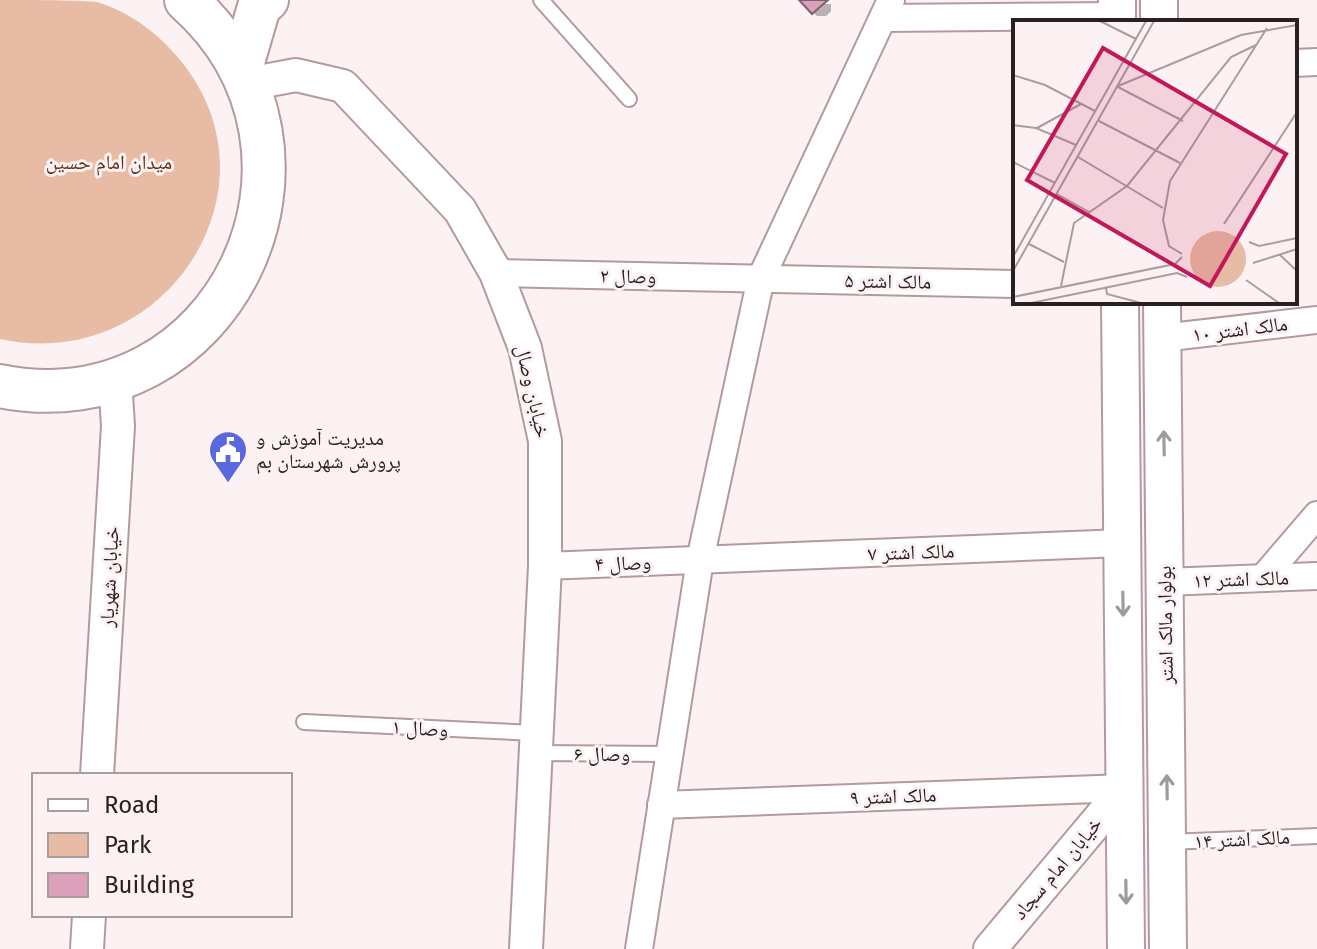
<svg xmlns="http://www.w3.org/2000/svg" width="1317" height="949" font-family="'Fira Sans','Noto Naskh Arabic',sans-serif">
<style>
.green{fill:#e8bba4}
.building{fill:#dba1bb;stroke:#7a646d;stroke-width:2;filter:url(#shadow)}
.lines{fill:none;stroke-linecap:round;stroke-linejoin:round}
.service-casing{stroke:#b49a9d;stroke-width:18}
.minor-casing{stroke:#b49a9d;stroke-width:30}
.tertiary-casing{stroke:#b49a9d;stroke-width:36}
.secondary-casing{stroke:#b49a9d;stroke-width:40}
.primary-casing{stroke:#b49a9d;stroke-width:46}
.service{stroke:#fff;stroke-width:14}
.minor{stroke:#fff;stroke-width:26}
.tertiary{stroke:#fff;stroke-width:32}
.secondary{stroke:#fff;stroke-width:36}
.primary{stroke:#fff;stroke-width:42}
.oneway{stroke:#9f9b9b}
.labels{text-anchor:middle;stroke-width:6;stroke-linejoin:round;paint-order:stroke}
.park-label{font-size:20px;fill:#623012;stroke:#fdf2f3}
.street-label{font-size:20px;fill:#2a2021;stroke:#fdf2f3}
.poi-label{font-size:20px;fill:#2a2021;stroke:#fdf2f3;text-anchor:start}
.inset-road{fill:none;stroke:#a99e9f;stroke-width:2}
.view{fill:#c2185b;fill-opacity:0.15;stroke:#c2185b;stroke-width:4}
.inset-edge{fill:none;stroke:#2a2021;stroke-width:4}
</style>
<defs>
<filter id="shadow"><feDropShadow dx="9" dy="5" stdDeviation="0" flood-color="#0004"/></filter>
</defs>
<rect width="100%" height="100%" fill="#fdf2f3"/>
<path class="green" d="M0,0C26,0 73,0 97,2C130,12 158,33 180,60C287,189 163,375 0,339Z"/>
<path class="building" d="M799,0H828L812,14Z"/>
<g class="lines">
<defs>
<g id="service">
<path d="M541,0L629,99"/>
<path d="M304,722L536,733"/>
<path d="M535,753L669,754"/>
<path d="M1168,842L1317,836"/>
</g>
<g id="minor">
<path d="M883,18L1117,16"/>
<path d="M1295,63L1317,62"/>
<path d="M496,273L1015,284"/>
<path d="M1162,338L1317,320"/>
<path d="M545,566L1122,543"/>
<path d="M1263,578L1317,515"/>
<path d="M1165,582L1317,576"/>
<path d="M661,805L1125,788"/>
<path d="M639,949L700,560L761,278L891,0"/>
</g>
<g id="tertiary">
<path d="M248,84L296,75L343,86L460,210L496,273L525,348L545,441V566L526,949"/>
<path d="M97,775L118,426L115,378"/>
<path d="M87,949L89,915"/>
<path d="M990,949L1125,788"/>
</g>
<g id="secondary">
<path d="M1117,0V22"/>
<path d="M1159,0V22"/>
<path d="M1120,302L1126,949"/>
<path d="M1162,302L1168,949"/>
</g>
<g id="primary">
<path d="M241,69L259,7L267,0"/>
<path d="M0,386C224,431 357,152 186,0"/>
</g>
</defs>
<use href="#service" class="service-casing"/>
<use href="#minor" class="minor-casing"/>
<use href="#tertiary" class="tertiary-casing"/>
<use href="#secondary" class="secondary-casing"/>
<use href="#primary" class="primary-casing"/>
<use href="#service" class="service"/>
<use href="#minor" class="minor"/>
<use href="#tertiary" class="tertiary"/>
<use href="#secondary" class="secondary"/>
<use href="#primary" class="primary"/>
</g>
<defs><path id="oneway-shaft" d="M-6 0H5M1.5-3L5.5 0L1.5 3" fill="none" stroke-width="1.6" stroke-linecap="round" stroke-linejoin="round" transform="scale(2)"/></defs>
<g class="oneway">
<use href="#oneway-shaft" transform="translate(1164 443) rotate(-91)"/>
<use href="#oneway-shaft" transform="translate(1123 604) rotate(89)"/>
<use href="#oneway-shaft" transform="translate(1167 787) rotate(-91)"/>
<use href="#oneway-shaft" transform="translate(1126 892) rotate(89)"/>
</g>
<defs>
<symbol id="civic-pin" viewBox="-11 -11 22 30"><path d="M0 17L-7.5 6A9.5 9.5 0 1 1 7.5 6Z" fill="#5968df" stroke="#fdf2f3"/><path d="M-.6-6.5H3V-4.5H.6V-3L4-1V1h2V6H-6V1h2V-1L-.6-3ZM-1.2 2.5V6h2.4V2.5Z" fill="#fff"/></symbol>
</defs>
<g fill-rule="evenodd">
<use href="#civic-pin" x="206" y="428" width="44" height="60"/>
</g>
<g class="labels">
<g class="park-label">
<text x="109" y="169">میدان امام حسین</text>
</g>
<g class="street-label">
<text transform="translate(628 276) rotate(1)" y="7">وصال ۲</text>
<text transform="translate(888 281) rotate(1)" y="7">مالک اشتر ۵</text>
<text transform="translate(1240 329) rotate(-7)" y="7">مالک اشتر ۱۰</text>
<text transform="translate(533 391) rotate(77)" y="7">خیابان وصال</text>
<text transform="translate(911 552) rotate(-2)" y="7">مالک اشتر ۷</text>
<text transform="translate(623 563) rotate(-2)" y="7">وصال ۴</text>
<text transform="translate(109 577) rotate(-87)" y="7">خیابان شهریار</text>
<text transform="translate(1241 579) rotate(-2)" y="7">مالک اشتر ۱۲</text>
<text transform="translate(1165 625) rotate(-91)" y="7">بولوار مالک اشتر</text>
<text transform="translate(420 728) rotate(3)" y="7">وصال ۱</text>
<text x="602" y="761">وصال ۶</text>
<text transform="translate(893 796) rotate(-2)" y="7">مالک اشتر ۹</text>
<text transform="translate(1242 839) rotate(-3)" y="7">مالک اشتر ۱۴</text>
<text transform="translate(1057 868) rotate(-50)" y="7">خیابان امام سجاد</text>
</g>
<g class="poi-label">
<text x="256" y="445">مدیریت آموزش و<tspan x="256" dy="23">پرورش شهرستان بم</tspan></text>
</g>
</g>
<g transform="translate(1013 20)">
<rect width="284" height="284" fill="#fdf2f3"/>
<path d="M177 239a28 28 0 1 1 56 0a28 28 0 1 1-56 0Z" fill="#e8bba4"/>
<path class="inset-road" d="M87,1L123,19M0,55L32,65L82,91M105,66L228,15L284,5M105,67L170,101M86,101L167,143M0,105L23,108L63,125M24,108L68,84M65,137L150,188M0,142L42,163M44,174L76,192M211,204L284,92M236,222L246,226L284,218M16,224L51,242M169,234L156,226L150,200L157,161L254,8M266,234L284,251M0,237L133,1M240,243L284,229M0,251L141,1M233,260L266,283M48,266L61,203L114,166L218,37L243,25M93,268L94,274L128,283M0,277L162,244L169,237M18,283L164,253L174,257"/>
<path class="view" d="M90,28L273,134L197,266L14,160Z"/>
<rect width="284" height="284" class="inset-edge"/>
</g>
<rect x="32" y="773" width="260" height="144" fill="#fdf2f3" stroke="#a99e9f" stroke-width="2"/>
<rect x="48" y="799" width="40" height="12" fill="#ffffff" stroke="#a99e9f" stroke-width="2"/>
<text x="104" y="813" font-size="24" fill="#2a2021">Road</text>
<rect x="48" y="833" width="40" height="24" fill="#e8bba4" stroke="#a99e9f" stroke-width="2"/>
<text x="104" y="853" font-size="24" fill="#2a2021">Park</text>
<rect x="48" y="873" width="40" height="24" fill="#dba1bb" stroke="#a99e9f" stroke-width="2"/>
<text x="104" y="893" font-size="24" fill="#2a2021">Building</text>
</svg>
